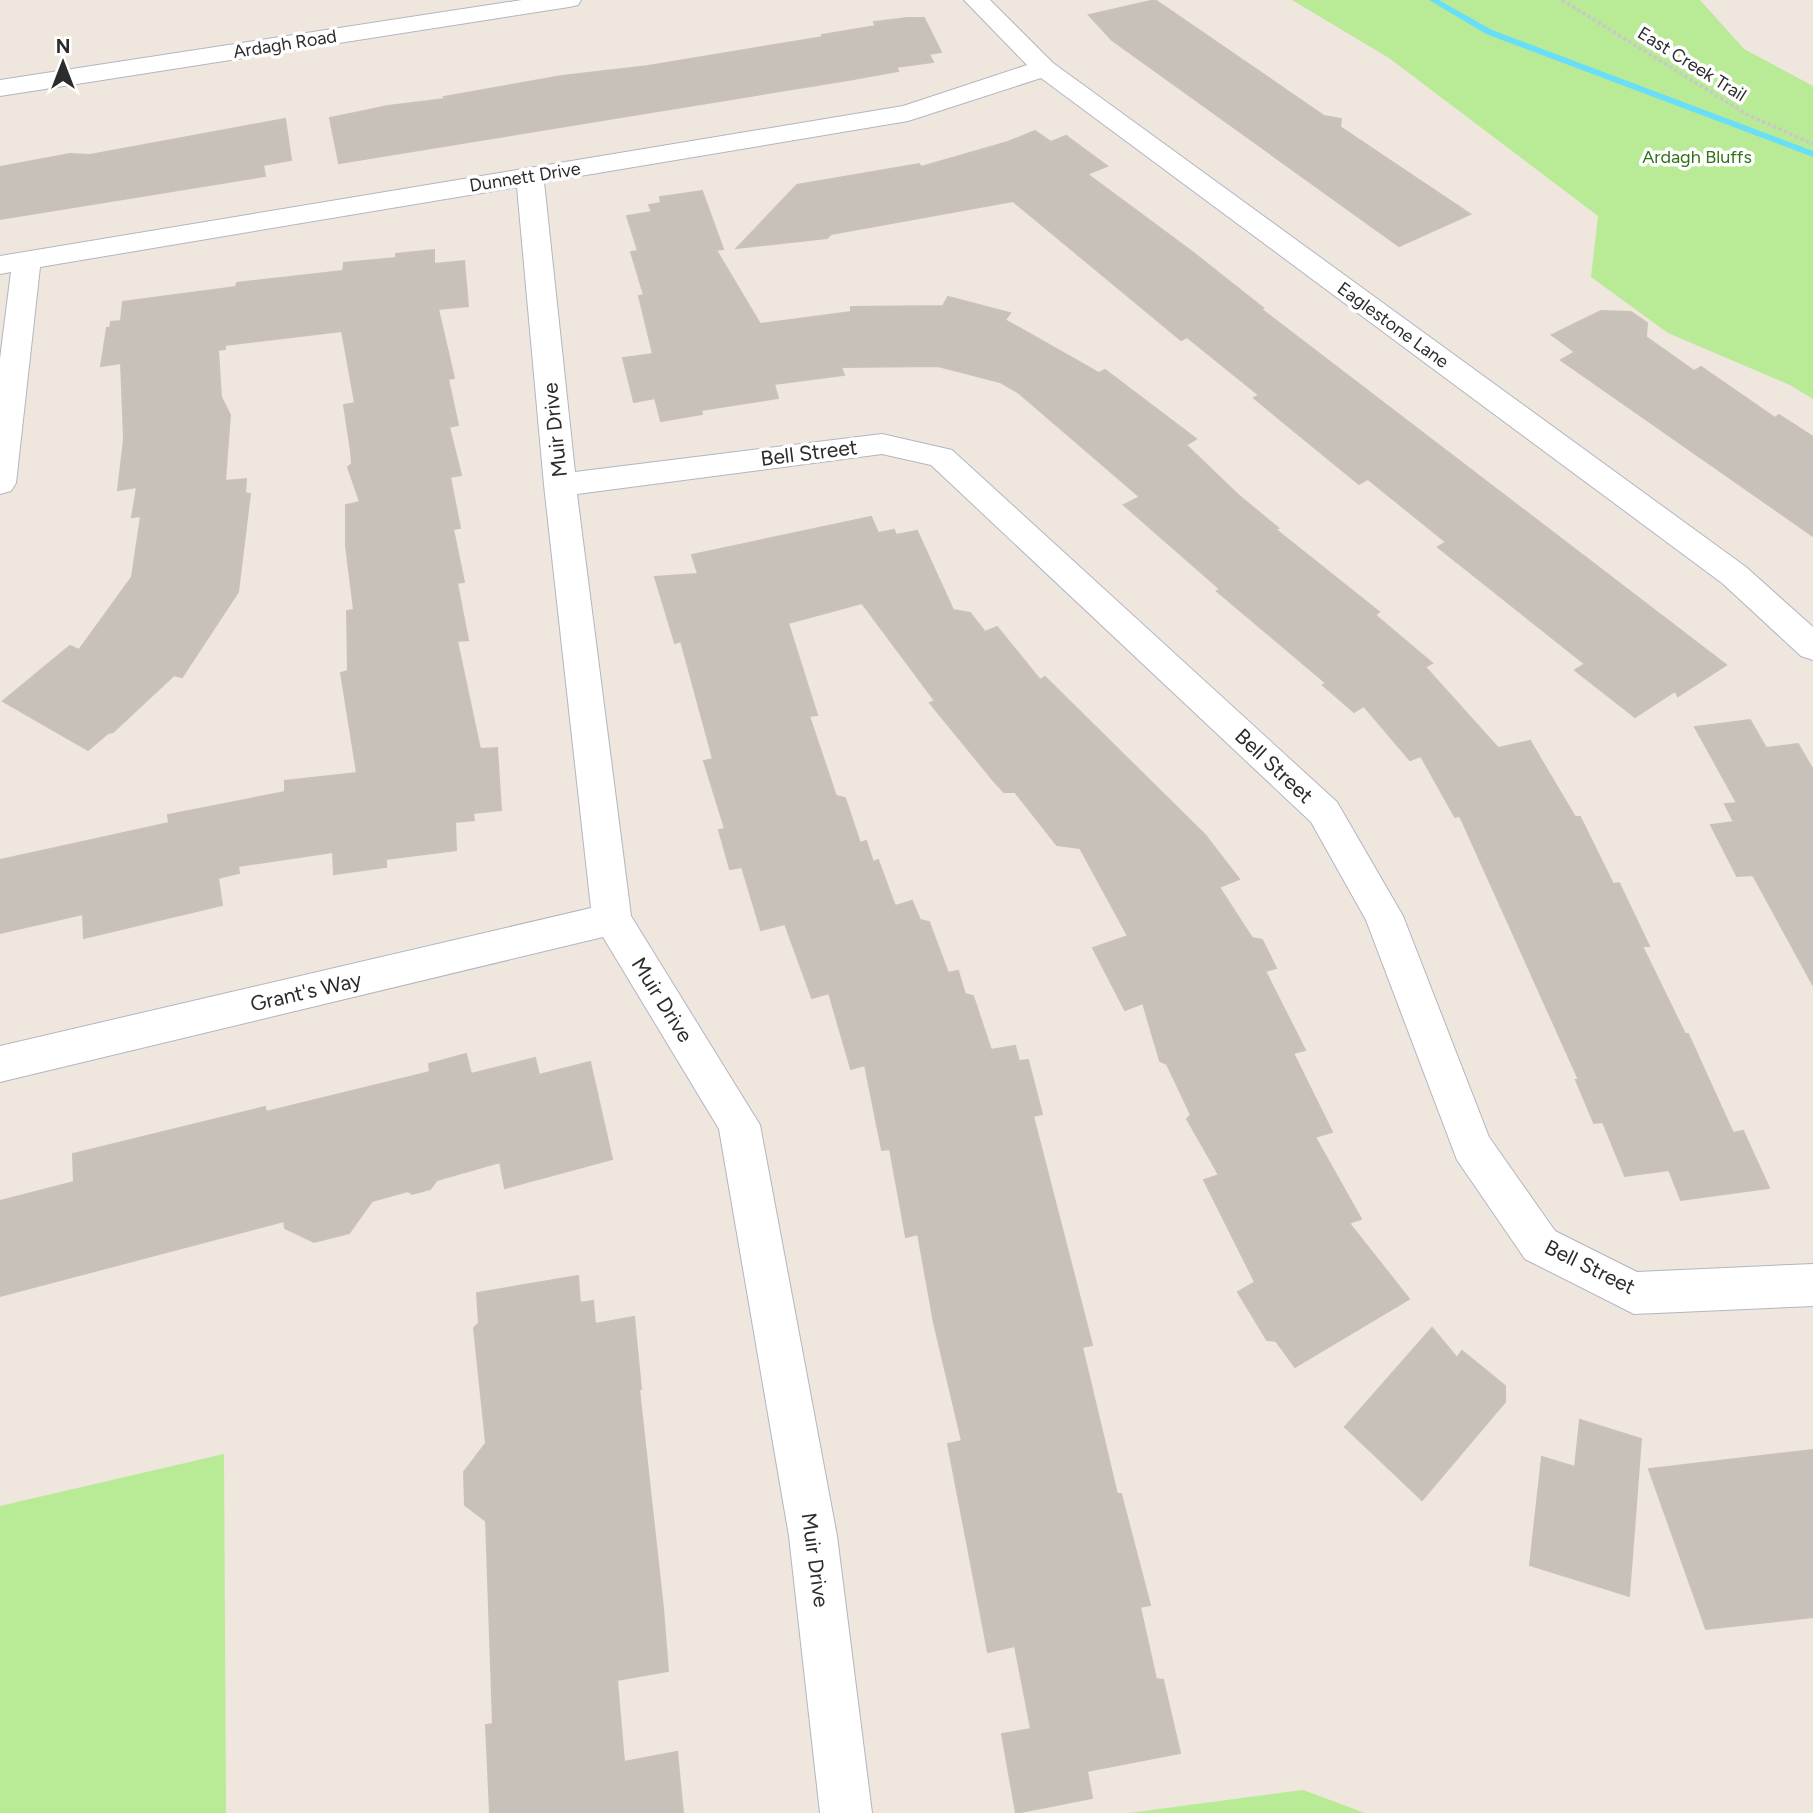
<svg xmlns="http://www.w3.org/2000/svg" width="1813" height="1813" font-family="Figtree,sans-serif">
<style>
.green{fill:#b9ea96}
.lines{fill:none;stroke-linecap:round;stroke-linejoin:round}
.stream{fill:#68def9;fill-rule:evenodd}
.building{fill:#c7c1b9;stroke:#cbc2b7;stroke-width:2}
.minor-casing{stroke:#b2b6c1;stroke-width:2}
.tertiary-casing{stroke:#b2b6c1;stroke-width:2}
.path{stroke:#c8c8c8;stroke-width:3.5;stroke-dasharray:3.5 2.5;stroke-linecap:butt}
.minor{fill:#fff;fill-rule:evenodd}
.tertiary{fill:#fff;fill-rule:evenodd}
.labels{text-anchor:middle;stroke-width:7;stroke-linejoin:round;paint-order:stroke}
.far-street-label{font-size:18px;fill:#2c2c2c;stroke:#fff}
.far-park-label{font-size:18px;fill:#2f7114;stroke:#fff}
.street-label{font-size:21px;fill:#2c2c2c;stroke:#fff}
</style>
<rect width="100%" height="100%" fill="#efe6de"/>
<g class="green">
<path d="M1292,0H1700L1744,49L1813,86V399L1790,385L1668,333L1591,277L1598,216L1389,58Z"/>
<path d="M224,1454L226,1813H0V1506Z"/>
<path d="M1303,1790L1365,1813H1129Z"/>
</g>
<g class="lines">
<path class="stream" d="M1429,0H1439L1492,30L1813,151V157L1486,34Z"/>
</g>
<g class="building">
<path d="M1155,0L1324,116L1341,119L1340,127L1470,214L1399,246L1112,40L1089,15Z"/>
<path d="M907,18H924L941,52L929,54L933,62L896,67L898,71L848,80L339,163L330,118L388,106L445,99L444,97L562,76L648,66L823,37L822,35L876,26L874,22Z"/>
<path d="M285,119L291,160L263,165L265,176L0,219V167L70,154L90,155Z"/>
<path d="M1035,131L1051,142L1066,136L1107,166L1087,174L1191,251L1263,308L1261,309L1726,665L1678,696L1675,691L1635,717L1575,670L1585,664L1438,547L1446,542L1368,479L1359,484L1254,398L1259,395L1187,337L1181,340L1013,201L831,234L827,238L737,248L797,185L919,164L921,167L1008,142Z"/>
<path d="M702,191L723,249L716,250L760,324L851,312V307L943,306L948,297L1010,313L1005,320L1099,373L1105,370L1196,439L1186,445L1238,495L1278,528L1275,529L1379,612L1375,615L1432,663L1425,667L1498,748L1530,741L1575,817H1580L1613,884L1619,883L1649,946H1642L1685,1034H1688L1733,1133L1743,1131L1769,1188L1681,1200L1669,1170L1625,1176L1603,1122L1594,1123L1576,1080H1579L1460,816L1455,817L1421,756L1410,760L1364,706L1354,712L1323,685L1326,683L1217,591L1220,589L1124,505L1140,497L1019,393L1000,382L938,366L841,367L844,375L774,384L778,398L701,410L702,414L661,421L655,398L634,402L623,358L653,354L639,296L644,295L631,252L638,251L627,216L652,212L649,205L661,203L660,197Z"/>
<path d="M434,250V264L464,261L468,306L438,309L454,378L448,379L458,425L449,427L461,475L450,477L460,528L453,529L464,582L457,583L468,640L457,641L480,749L497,748L501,810L473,813L474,820L455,822L456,850L386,859V867L334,874L333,852L238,866L239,873L218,878L222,905L84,938L83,914L0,933V860L169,823L168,815L285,792V781L357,773L341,673L348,671L347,611L354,610L346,546V505L360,502L348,467L352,464L351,451L344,405L355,403L342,331L225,345V349L218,350L221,397L230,415L225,481L246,479L245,493L250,494L238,592L182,677L174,675L113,732L108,733L88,750L3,701L70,646L79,650L132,577L141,516L132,517L137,487L118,490L124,439L121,363L101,366L107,328H110L111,322L121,321L123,302L236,287L237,283L343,271L344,263L396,258V254Z"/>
<path d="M1601,311L1631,312L1647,323L1646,337L1694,371L1701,367L1775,418L1779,415L1813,437V536L1561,360L1575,352L1552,335Z"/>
<path d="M871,517L878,533L894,530L896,535L917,531L953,610L970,613L985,632L997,627L1040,680L1045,677L1205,835L1239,879L1219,887L1252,938L1262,940L1276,968L1265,971L1305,1050L1293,1053L1332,1132L1315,1137L1361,1219L1349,1223L1409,1299L1295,1367L1276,1341L1267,1340L1238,1292L1255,1282L1204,1180L1219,1175L1187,1119L1191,1115L1167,1064L1160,1061L1143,1003L1125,1010L1093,948L1128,936L1080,848L1057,845L1015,792H1004L993,780L930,703L935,701L862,603L788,623L817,715L809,716L836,796L845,798L860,843L866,841L873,862L878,860L895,906L912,901L920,920L929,922L948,973L958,971L965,994L973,996L991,1050L1015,1046L1019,1061L1028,1060L1042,1114L1033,1116L1092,1345L1082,1347L1117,1494H1121L1150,1605L1140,1607L1156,1679L1163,1680L1180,1753L1087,1771L1092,1798L1016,1813L1002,1734L1031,1729L1015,1646L988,1652L948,1444L962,1441L934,1323L918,1234L906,1237L890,1149L882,1150L865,1065L851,1069L829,993L812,998L785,924L761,930L742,867L730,869L719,830L725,829L704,761L713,759L681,641L675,643L655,577L698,574L692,555Z"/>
<path d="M1750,720L1766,748L1798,744L1813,770V985L1753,875L1737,876L1711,825L1734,822L1725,804L1737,803L1695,727Z"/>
<path d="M466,1054L471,1074L535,1058L539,1075L590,1062L612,1159L505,1188L500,1162L437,1180L430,1189L412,1194L408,1191L372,1201L349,1233L314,1242L285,1228L284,1221L0,1296V1201L74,1182L73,1154L265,1107L266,1112L430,1072L429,1064Z"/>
<path d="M578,1276L580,1303L593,1301L595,1324L634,1317L641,1389H639L663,1608L668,1671L617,1680L624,1762L677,1752L683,1813H490L486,1725L493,1724L486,1521L465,1505L464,1472L486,1443L474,1328L479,1323L477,1293Z"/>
<path d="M1432,1328L1457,1358L1462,1351L1505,1386V1402L1422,1500L1345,1427Z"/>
<path d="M1580,1420L1641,1439L1629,1596L1530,1565L1542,1457L1575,1467Z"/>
<path d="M1813,1450V1617L1706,1629L1649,1469Z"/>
</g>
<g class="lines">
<defs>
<path id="minor" d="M964,0H990L1053,63L1746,567L1813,627V660L1801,656L1722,583L1041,78L908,121L544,182L575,472L882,434L952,450L1337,802L1403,916L1489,1137L1555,1231L1637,1272L1813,1264V1306L1634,1314L1525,1259L1457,1160L1366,920L1311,822L931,465L882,454L577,494L631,916L760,1125L837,1536L872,1813H820L789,1536L719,1129L603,937L0,1082V1046L591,908L544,485L517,187L40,267L16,483L11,491L0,494V359L11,272L0,274V256L903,106L1027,65Z"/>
<path id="tertiary" d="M522,0H581L578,5L569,7L0,96V80Z"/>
</defs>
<use href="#minor" class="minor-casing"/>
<use href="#tertiary" class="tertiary-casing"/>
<path class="path" d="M1562,0L1748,115L1813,144"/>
<use href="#minor" class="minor"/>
<use href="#tertiary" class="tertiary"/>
</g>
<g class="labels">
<g class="far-street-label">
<text transform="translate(285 44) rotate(-9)" y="6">Ardagh Road</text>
<text transform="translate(1692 64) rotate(32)" y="6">East Creek Trail</text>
<text transform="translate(525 177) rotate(-9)" y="6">Dunnett Drive</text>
<text transform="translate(1393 325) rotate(36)" y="6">Eaglestone Lane</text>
</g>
<g class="far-park-label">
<text x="1697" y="163">Ardagh Bluffs</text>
</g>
<g class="street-label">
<text transform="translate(555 430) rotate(-96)" y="7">Muir Drive</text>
<text transform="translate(809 453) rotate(-7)" y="7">Bell Street</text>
<text transform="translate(1274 766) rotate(43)" y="7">Bell Street</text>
<text transform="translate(306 992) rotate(-13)" y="7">Grant's Way</text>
<text transform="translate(662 1000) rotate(58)" y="7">Muir Drive</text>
<text transform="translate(1590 1267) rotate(26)" y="7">Bell Street</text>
<text transform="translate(815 1560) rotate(82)" y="7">Muir Drive</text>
</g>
</g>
<g transform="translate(63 63)" stroke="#ffffff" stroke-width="5" paint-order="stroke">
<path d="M0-5L12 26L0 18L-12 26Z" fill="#2c2c2c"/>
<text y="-10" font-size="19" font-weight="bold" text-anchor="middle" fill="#2c2c2c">N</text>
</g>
</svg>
